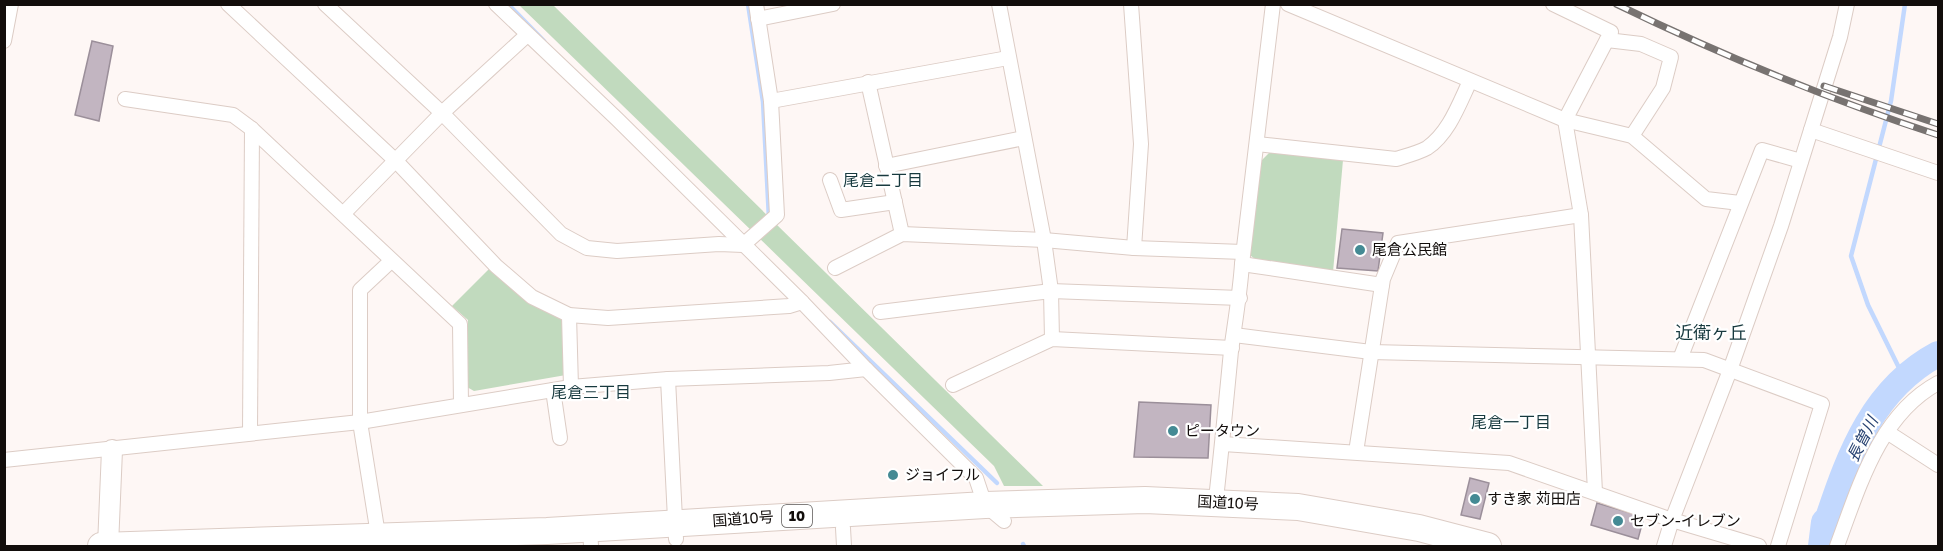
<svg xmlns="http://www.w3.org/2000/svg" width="1943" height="551" font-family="'Golos Text','Noto Sans JP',sans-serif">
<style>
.green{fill:#c1dabe}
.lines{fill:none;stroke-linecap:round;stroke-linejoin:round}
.stream{stroke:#c2d8fe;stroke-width:4.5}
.river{stroke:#c2d8fe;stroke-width:26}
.building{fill:#c2b5c1;stroke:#9b8f9a;stroke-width:1.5}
.street-casing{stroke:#dcccc5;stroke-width:16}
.secondary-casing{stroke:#dcccc5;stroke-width:22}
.highway-casing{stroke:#dcccc5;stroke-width:28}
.street{stroke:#fff;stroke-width:14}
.secondary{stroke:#fff;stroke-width:20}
.highway{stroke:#fff;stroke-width:26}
.rail-casing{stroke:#787371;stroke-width:7}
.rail{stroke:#fff;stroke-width:4.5;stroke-dasharray:14;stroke-linecap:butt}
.poi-dot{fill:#448a94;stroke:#fff;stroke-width:2}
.labels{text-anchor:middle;stroke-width:4.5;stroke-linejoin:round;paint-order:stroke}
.shield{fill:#fff;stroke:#595654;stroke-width:1.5}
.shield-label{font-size:14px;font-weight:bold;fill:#120d0b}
.poi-label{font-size:15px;fill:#120d0b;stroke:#fff;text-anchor:start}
.street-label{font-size:15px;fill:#120d0b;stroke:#fff}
.neighbourhood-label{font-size:16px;fill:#183a3f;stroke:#fff}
.water-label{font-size:16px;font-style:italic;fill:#284372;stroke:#fff}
.quarter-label{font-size:18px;fill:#183a3f;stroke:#fff}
</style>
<rect width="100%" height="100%" fill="#fef7f5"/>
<g class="green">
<path d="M519,5H553L1043,486H1004L994,466Z"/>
<path d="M1271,151L1343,160L1333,272L1256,260L1250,255L1261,161Z"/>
<path d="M490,268L525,299L566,321V375L474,391L467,387L468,320L452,306Z"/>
</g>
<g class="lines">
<g class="stream">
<path d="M508,4L544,41"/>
<path d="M748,4L763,102L769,219"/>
<path d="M830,322L997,483"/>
<path d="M1904,378L1868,305L1851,256L1891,101L1905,4"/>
<path d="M1023,544L1024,546"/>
</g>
<path class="river" d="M1821,546L1824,522L1828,518C1850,452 1874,388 1938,354"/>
</g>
<g class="building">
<path d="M92,41L113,46L99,121L75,115Z"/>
<path d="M1342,229L1383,233L1378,271L1337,268Z"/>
<path d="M1139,402L1211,405L1208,458L1134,457Z"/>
<path d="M1470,478L1489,483L1480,519L1461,515Z"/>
<path d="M1597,503L1644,517L1638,539L1591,525Z"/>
</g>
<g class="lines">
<defs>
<g id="street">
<path d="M228,4L396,161L496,266L532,297L569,315L608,318L789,306L802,302"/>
<path d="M325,4L442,113L561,234L587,248L617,251L719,244L743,245L777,215L771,101L756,4"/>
<path d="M496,4L617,119L802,302L866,369L976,478L985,505L1004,521"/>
<path d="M999,4L1044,240L1051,291L1052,339"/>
<path d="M1131,4L1141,144L1134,248"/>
<path d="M1288,4L1565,120L1632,136L1706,199L1740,203"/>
<path d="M1553,4L1611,32L1565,120L1581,215L1595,492"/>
<path d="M758,19L833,4"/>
<path d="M1607,40L1641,44L1671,57L1663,88L1632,136"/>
<path d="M4,41L11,4"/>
<path d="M868,82L902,234"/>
<path d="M125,99L233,115L252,129L460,324L461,405"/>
<path d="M771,101L1008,58"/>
<path d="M1811,130L1938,173"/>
<path d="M1257,144L1396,159C1406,156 1418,153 1427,148C1449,133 1459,104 1470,81"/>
<path d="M886,166L1024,138"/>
<path d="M830,180L841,210L895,202"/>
<path d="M344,213L442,113L527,35"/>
<path d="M1242,264L1382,285"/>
<path d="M835,268L902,234L1044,240L1134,248L1243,252"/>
<path d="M880,312L1051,291L1240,298"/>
<path d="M569,315L571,387"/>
<path d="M1234,335L1371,352L1704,360L1822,404L1778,546"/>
<path d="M1680,359L1762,150L1801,161"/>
<path d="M668,379L676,539"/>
<path d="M953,385L1052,339L1232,348"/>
<path d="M553,390L560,438"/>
<path d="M250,432L252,129"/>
<path d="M1887,432L1938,465"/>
<path d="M1223,444L1509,463L1672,520L1759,546"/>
<path d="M1356,452L1383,279L1398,243L1581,215"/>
<path d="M4,460L360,422L571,387L668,379L829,373L866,369"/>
<path d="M1215,508C1221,456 1226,403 1231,351C1235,322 1240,293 1242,264L1273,4"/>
<path d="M590,528L591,546"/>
<path d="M843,528L844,546"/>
<path d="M379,541L360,422V290L391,261"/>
<path d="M1664,546L1672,520L1730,370L1781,226L1840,37L1847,4"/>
<path d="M1837,546C1859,487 1879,415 1938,383"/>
</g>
<path id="secondary" d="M108,546L112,450"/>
<path id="highway" d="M101,546L547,531L985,505L1145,500L1298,507L1419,528L1488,546"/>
</defs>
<use href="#street" class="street-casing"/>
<use href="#secondary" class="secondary-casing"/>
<use href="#highway" class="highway-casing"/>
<use href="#street" class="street"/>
<use href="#secondary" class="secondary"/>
<use href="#highway" class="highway"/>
<defs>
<g id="rail">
<path d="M1616,4C1721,55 1828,99 1938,135"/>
<path d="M1824,86L1938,124"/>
</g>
</defs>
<use href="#rail" class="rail-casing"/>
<use href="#rail" class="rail"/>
</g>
<g class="poi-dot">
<circle cx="1360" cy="250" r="6"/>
<circle cx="1173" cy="431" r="6"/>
<circle cx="893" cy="475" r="6"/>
<circle cx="1475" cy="499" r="6"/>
<circle cx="1618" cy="521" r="6"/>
</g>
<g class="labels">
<rect class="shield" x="782" y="505" width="30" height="22" rx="4.5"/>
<g class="shield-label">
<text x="797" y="521">10</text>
</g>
<g class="poi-label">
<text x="1372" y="255">尾倉公民館</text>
<text x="1185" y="436">ピータウン</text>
<text x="905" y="480">ジョイフル</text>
<text x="1487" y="504">すき家 苅田店</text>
<text x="1630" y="526">セブン-イレブン</text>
</g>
<g class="street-label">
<text transform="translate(1228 503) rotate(3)" y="5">国道10号</text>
<text transform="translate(743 519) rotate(-4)" y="5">国道10号</text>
</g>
<g class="neighbourhood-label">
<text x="883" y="186">尾倉二丁目</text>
<text x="591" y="398">尾倉三丁目</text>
<text x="1511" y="428">尾倉一丁目</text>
</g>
<g class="water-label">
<text transform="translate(1862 439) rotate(-63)" y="6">長曽川</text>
</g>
<g class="quarter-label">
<text x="1711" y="339">近衛ヶ丘</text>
</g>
</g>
<rect width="1943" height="551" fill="none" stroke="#120d0b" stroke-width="12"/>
</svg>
